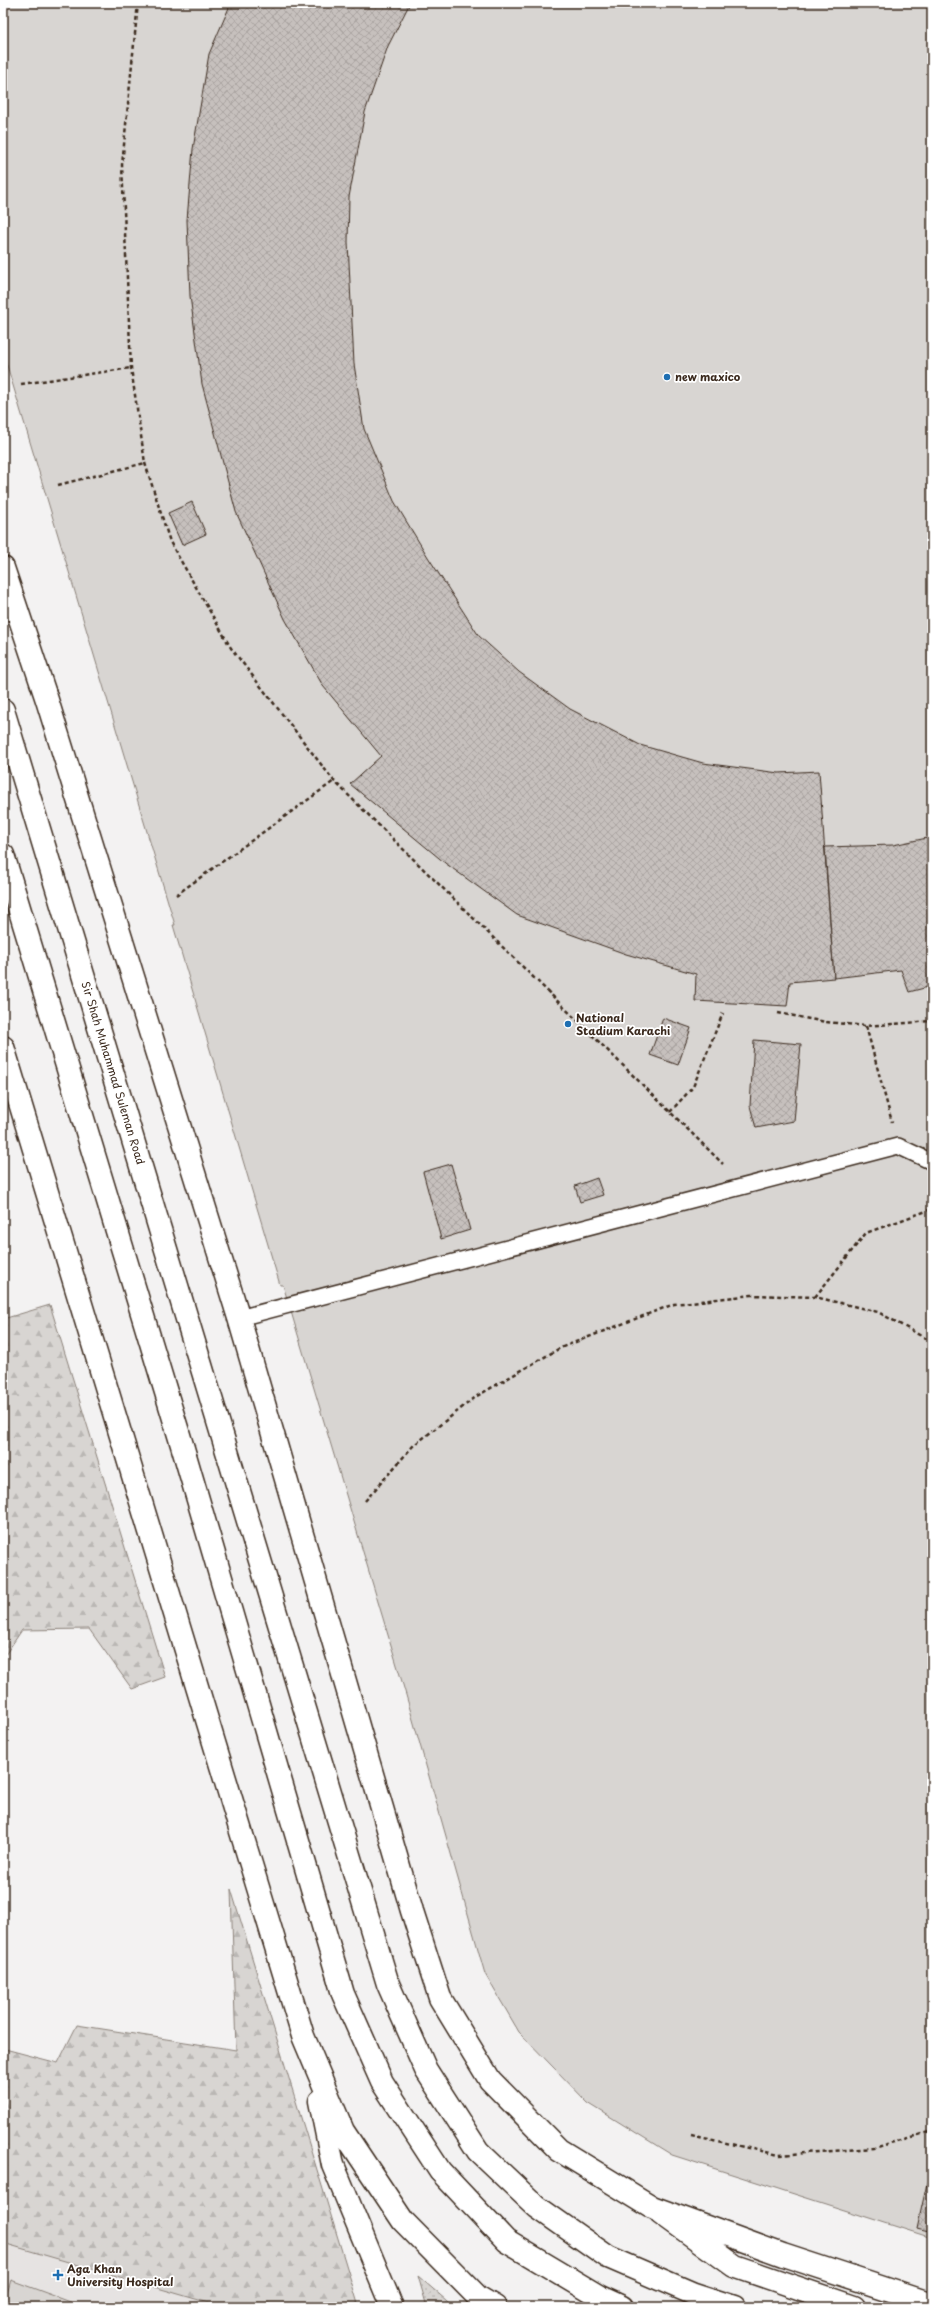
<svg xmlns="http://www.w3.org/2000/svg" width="935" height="2310" font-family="'Playpen Sans',sans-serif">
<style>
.built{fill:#e6e3e2}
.grass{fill:url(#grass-dots);stroke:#8a8078}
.forest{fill:url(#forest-firs);stroke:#8a8078}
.garden{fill:#d8d5d2;stroke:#8a8078}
.building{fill:url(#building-cross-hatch);stroke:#3b2a1e}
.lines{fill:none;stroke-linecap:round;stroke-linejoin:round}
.service-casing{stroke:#3b2a1e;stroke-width:18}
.primary-casing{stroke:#3b2a1e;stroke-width:25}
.trunk-casing{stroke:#3b2a1e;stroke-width:25}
.path{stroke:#3b2a1e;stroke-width:2.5;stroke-dasharray:4 3;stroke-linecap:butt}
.service{stroke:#fff;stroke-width:15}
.primary{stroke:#fff;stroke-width:22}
.trunk{stroke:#fff;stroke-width:22}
.poi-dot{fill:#1f6fb2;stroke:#fff;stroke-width:1.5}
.labels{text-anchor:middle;stroke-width:3.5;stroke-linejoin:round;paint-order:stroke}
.poi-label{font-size:11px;font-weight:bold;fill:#3b2a1e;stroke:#fff;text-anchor:start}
.street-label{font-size:11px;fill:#3b2a1e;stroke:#fff}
</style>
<defs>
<pattern id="grass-dots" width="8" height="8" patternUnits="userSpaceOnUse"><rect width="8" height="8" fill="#d8d5d2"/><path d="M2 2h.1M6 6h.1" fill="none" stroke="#bab7b4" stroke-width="1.8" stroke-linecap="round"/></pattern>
<pattern id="forest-firs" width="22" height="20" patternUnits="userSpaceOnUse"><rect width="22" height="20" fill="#d8d5d2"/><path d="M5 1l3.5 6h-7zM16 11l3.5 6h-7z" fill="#bab7b4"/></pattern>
<pattern id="building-cross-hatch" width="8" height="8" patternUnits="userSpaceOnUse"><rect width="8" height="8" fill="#c6c0bd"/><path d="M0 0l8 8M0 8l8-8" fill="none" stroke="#aba5a2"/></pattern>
</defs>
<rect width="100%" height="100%" fill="#f3f2f2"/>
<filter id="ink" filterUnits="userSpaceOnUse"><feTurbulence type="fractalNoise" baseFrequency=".025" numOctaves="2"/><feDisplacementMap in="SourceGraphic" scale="8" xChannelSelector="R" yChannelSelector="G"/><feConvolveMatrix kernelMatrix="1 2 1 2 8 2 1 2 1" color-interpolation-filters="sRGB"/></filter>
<g filter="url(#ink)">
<path class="built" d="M3,2243L223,2307H3Z"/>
<path class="grass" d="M418,2276L454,2307H427Z"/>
<g class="forest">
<path d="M50,1305L165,1677L132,1689L89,1629L22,1630L3,1658V1319Z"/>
<path d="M231,1889L359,2307H223L3,2243V2041L5,2049L58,2063L77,2025L236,2050Z"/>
</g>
<g class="garden">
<path d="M3,3H932V2238L672,2155L588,2103L519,2032L485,1974L406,1695L283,1285H280L173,925H175L3,352Z"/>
<path d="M11,2280L84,2307H3Z"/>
</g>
<g class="building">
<path d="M231,3H410L388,46L365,112L349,197L348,242L354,364L364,429L394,501L428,557L479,636L519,672L570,709L640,745L703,763L779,773L819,771L834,978L790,982L787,1006L695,1001L696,974L626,954L517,915L445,863L350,784L381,756L323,686L285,619L236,512L202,384L190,296L187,220L193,149L209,54Z"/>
<path d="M192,502L206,534L182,545L168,513Z"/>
<path d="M932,837V986L909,992L901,970L834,978L825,847L893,845Z"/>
<path d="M663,1018L691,1028L678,1065L650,1055Z"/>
<path d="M754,1040L801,1044L794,1121L756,1128L750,1106Z"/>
<path d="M451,1164L470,1230L441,1239L423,1172Z"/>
<path d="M597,1178L603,1195L580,1202L575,1186Z"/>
<path d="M932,2161V2232L917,2228Z"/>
</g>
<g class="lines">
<defs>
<path id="service" d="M239,1318L898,1146L932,1162"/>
<path id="primary" d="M661,2213L734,2266L854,2307"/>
<g id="trunk">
<path d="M3,568L47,700L239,1318L412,1911L440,1998L490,2080L559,2150L652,2207L783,2255L932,2304"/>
<path d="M3,710L388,1984L426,2070L478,2151L537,2207L608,2257L694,2294L734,2307"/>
<path d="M3,855L182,1445L343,1994L382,2082L440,2171L506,2241L600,2297L622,2307"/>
<path d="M3,1047L303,2036L343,2131L403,2221L478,2297L495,2307"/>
<path d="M320,2101L333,2165L392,2307"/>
</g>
</defs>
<use href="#service" class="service-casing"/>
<use href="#primary" class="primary-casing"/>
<use href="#trunk" class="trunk-casing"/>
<g class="path">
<path d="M138,3L122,165L131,368L145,463L170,542L231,648L334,781L723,1164"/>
<path d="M21,384L131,368"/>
<path d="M58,485L145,463"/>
<path d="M176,895L334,781"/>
<path d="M778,1013L826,1022L866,1026L932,1021"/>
<path d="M866,1026L892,1122"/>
<path d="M670,1112L693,1087L723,1013"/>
<path d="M815,1297L866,1233L932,1209"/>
<path d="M365,1501L413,1446L477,1396L560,1348L674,1304L752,1295L815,1297L878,1312L932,1342"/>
<path d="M691,2135L779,2155L873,2148L932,2131"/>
</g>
<use href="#service" class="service"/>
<use href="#primary" class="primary"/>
<use href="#trunk" class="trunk"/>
</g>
</g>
<g class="poi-dot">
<circle cx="667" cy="377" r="4"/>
<circle cx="568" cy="1024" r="4"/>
<path d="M56 2269h4v4h4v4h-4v4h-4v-4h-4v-4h4z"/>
</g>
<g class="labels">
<g class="poi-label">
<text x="675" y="381">new maxico</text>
<text x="576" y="1022">National<tspan x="576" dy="13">Stadium Karachi</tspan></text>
<text x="67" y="2273">Aga Khan<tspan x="67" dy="13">University Hospital</tspan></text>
</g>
<g class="street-label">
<text transform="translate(113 1073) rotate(73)" y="4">Sir Shah Muhammad Suleman Road</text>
</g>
</g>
<rect width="935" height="2310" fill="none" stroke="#fff" stroke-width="16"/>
<rect x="8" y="8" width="919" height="2294" fill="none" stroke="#3b2a1e" stroke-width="1.5" filter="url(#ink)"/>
</svg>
